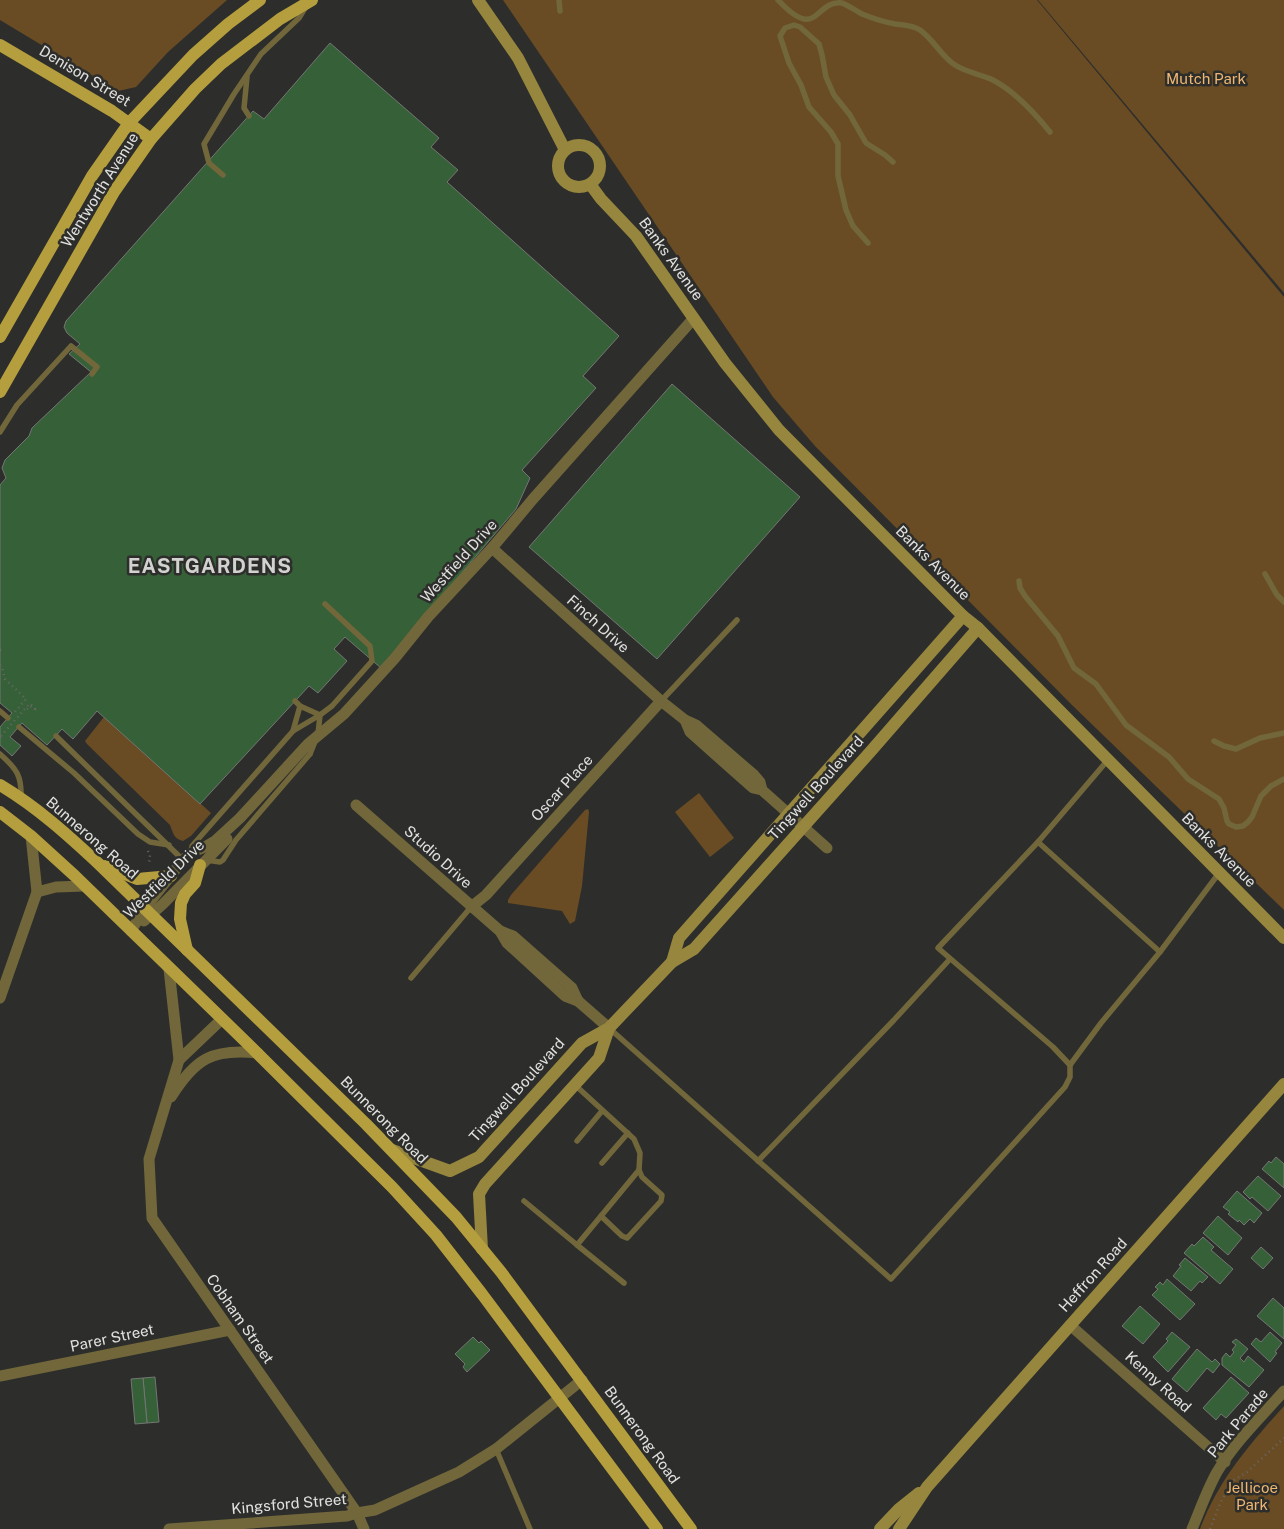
<svg xmlns="http://www.w3.org/2000/svg" width="1284" height="1529" font-family="'Public Sans',sans-serif">
<style>
.green{fill:#6a4c24}
.building{fill:#366038;stroke:#747673}
.lines{fill:none;stroke-linecap:round;stroke-linejoin:round}
.path{stroke:#676866;stroke-width:2.5;stroke-dasharray:1 4;stroke-linecap:butt}
.lane{stroke:#71673b;stroke-width:5.5}
.street{stroke:#71673b;stroke-width:11}
.secondary{stroke:#97863e;stroke-width:12}
.primary{stroke:#b59e3d;stroke-width:12}
.path-bridge{stroke:#676866;stroke-width:2.5;stroke-dasharray:1 4;stroke-linecap:butt}
.lane-bridge{stroke:#71673b;stroke-width:5.5}
.labels{text-anchor:middle;stroke-width:5;stroke-linejoin:round;paint-order:stroke}
.street-label{font-size:15px;fill:#e1e1e0;stroke:#2d2e2b}
.park-label{font-size:15px;fill:#efb771;stroke:#2d2e2b}
.district-label{font-size:20px;font-weight:bold;letter-spacing:1px;fill:#d2d3d0;stroke:#2d2e2b}
</style>
<rect width="100%" height="100%" fill="#2d2e2b"/>
<g class="green">
<path d="M0,0H227L168,52L136,87L118,91L0,20Z"/>
<path d="M503,0H1037L1284,297V910L1072,705L815,446L773,397Z"/>
<path d="M1038,0H1284V293Z"/>
<path d="M104,717L211,813L191,836L183,841C174,839 173,833 170,825L87,744L85,741Z"/>
<path d="M699,793L734,838L710,857L675,812Z"/>
<path d="M588,809L589,812L582,886L575,921L570,924L562,911L508,903V900L511,895L585,810Z"/>
<path d="M1284,1406V1529H1200C1218,1480 1250,1444 1284,1406Z"/>
</g>
<g class="building">
<path d="M330,43L439,138L431,147L458,170L447,182L619,336L583,376L596,388L522,470L530,478L516,509L381,668L345,637L334,649L347,661L318,693L309,686L200,804L97,711L73,739L62,729L47,745L22,723L10,737L21,746L12,756L0,745V727L12,713L0,703V652L1,650L0,649V485L6,478L2,468L5,460L29,436L32,428L91,372L69,354L80,344L67,333L64,327L66,321L253,111L264,119Z"/>
<path d="M672,384L800,497L657,659L529,547Z"/>
<path d="M1276,1157L1284,1164V1188L1262,1169L1269,1161L1271,1163Z"/>
<path d="M1258,1176L1281,1196L1268,1211L1252,1197L1250,1199L1243,1192Z"/>
<path d="M1237,1191L1262,1213L1254,1223L1250,1219L1244,1225L1239,1220L1238,1222L1228,1214L1230,1212L1223,1207Z"/>
<path d="M1218,1216L1242,1238L1228,1255L1203,1233Z"/>
<path d="M1203,1237L1214,1247L1211,1250L1233,1269L1220,1284L1184,1253L1192,1244L1194,1246Z"/>
<path d="M1261,1247L1273,1258L1263,1269L1251,1258Z"/>
<path d="M1185,1258L1208,1277L1202,1283L1200,1281L1191,1291L1173,1276L1181,1266L1179,1265Z"/>
<path d="M1167,1279L1195,1304L1180,1320L1152,1295L1158,1289L1155,1287L1160,1282L1163,1285Z"/>
<path d="M1273,1298L1284,1308V1339L1257,1316Z"/>
<path d="M1140,1306L1160,1324L1143,1344L1122,1326Z"/>
<path d="M1172,1332L1190,1347L1168,1372L1153,1357L1168,1341L1166,1339Z"/>
<path d="M1270,1332L1282,1343L1275,1352L1277,1353L1270,1362L1251,1344L1256,1338L1261,1342Z"/>
<path d="M473,1337L479,1343L481,1341L490,1350L467,1372L463,1367L465,1364L455,1354Z"/>
<path d="M1236,1339L1248,1349L1240,1358L1244,1362L1248,1356L1264,1370L1249,1387L1222,1365V1358L1226,1353L1230,1357L1234,1352L1232,1350L1236,1345L1232,1342Z"/>
<path d="M1197,1349L1212,1362L1215,1359L1220,1364L1213,1373L1207,1368L1187,1392L1172,1379Z"/>
<path d="M155,1377L159,1422L147,1423L143,1378Z"/>
<path d="M1231,1377L1249,1393L1226,1418L1221,1414L1216,1420L1203,1408Z"/>
<path d="M143,1378L147,1423L135,1424L131,1379Z"/>
</g>
<g class="lines">
<g class="path">
<path d="M0,665L2,667L5,679L26,699L14,713"/>
<path d="M27,709L30,706L35,709L30,703"/>
<path d="M0,737L1,736"/>
<path d="M148,851L150,855L149,864"/>
<path d="M1210,1529L1219,1506L1231,1482L1247,1472L1284,1438"/>
</g>
<g class="lane">
<path d="M559,0L560,11"/>
<path d="M778,0C818,43 814,0 842,3C849,6 855,10 862,14C872,18 884,22 895,24C904,25 913,25 920,30C934,40 941,56 955,65C966,72 979,74 991,79C1015,91 1034,112 1050,132"/>
<path d="M247,77L244,108L249,116"/>
<path d="M223,175L209,163L204,144L234,94L261,54L299,18L305,8"/>
<path d="M868,243L853,226L846,210L838,176V144L831,132L809,107L801,85L789,63L780,36L785,28L794,25L800,27L819,44L822,55L826,77L834,95L850,115L866,143L885,155L893,162"/>
<path d="M0,432L17,405L71,346L97,367L92,374"/>
<path d="M1265,574L1277,595L1284,602"/>
<path d="M1019,581L1020,588L1025,596L1058,636L1074,668L1096,684L1126,725L1169,757L1188,779L1219,799L1224,808L1227,821L1229,824L1236,827L1243,826L1248,822L1252,817L1261,796L1271,786L1284,779"/>
<path d="M661,701L737,620"/>
<path d="M0,711L8,718"/>
<path d="M19,727L74,773L138,834L150,842L169,845"/>
<path d="M293,731L300,706L295,701"/>
<path d="M56,736L183,860"/>
<path d="M1214,741L1224,746L1236,749L1260,738L1284,733"/>
<path d="M0,754C17,769 22,776 21,799"/>
<path d="M1038,842L1107,761"/>
<path d="M192,852V846L293,731L320,715L332,706L372,661L370,646L325,604"/>
<path d="M206,860L220,862L223,860L236,840L310,754"/>
<path d="M411,978L471,907"/>
<path d="M609,1028L891,1279L1065,1087L1070,1077V1065L1053,1047L938,948L1038,842L1160,952"/>
<path d="M1070,1065L1101,1023L1160,952L1219,873"/>
<path d="M577,1141L602,1111"/>
<path d="M758,1161L894,1020L950,959"/>
<path d="M602,1163L628,1133"/>
<path d="M524,1201L577,1245L601,1216L622,1236L627,1238L629,1236L661,1201L662,1195L642,1177L639,1170L640,1153L634,1139L575,1085"/>
<path d="M601,1216L639,1170"/>
<path d="M577,1245L624,1283"/>
<path d="M496,1449L530,1529"/>
</g>
<g class="street">
<path d="M492,548L661,701L685,720L696,725L754,775L760,782L762,790"/>
<path d="M685,720L690,732L753,788L762,790L827,848"/>
<path d="M356,805L500,931L507,943L565,996L578,1001L609,1028"/>
<path d="M31,836L37,892L56,887L84,886"/>
<path d="M471,907L486,895L661,701"/>
<path d="M144,921L163,904L227,839"/>
<path d="M131,931L145,908L183,860L192,852L205,847L215,841L240,818L308,744L344,714L395,658L428,617L492,548L533,499L694,318"/>
<path d="M500,931L513,936L572,988L578,1001"/>
<path d="M169,969L179,1060"/>
<path d="M0,998L37,892"/>
<path d="M222,1019L179,1060L149,1159L152,1218L357,1513L364,1529"/>
<path d="M171,1097C195,1059 212,1048 258,1053"/>
<path d="M1070,1325L1225,1462"/>
<path d="M0,1376L230,1330"/>
<path d="M169,1529L347,1516L357,1513L375,1510L459,1472L496,1449L582,1380"/>
<path d="M1192,1529C1200,1510 1207,1490 1217,1472C1235,1442 1261,1417 1284,1391"/>
</g>
<g class="secondary">
<path d="M478,0L518,58L565,150"/>
<circle cx="579" cy="166" r="21"/>
<path d="M590,184L601,199L636,236L725,363L779,430L963,616L978,628L1284,938"/>
<path d="M672,962L679,938L963,616"/>
<path d="M392,1150L450,1171L479,1157L582,1043L609,1028L672,962L694,949L871,751L978,628"/>
<path d="M482,1249L479,1194L485,1184L599,1058L609,1028"/>
<path d="M880,1529L899,1509L919,1493"/>
<path d="M899,1529L927,1487L1284,1084"/>
</g>
<g class="primary">
<path d="M0,45L112,111L151,139"/>
<path d="M0,337L92,176L129,123L193,55L228,24L260,0"/>
<path d="M0,392L114,192L151,139L195,89L221,64L280,19L312,0"/>
<path d="M0,785C37,807 69,836 100,865L366,1124L456,1217L501,1272L691,1529"/>
<path d="M0,812L31,836L75,876L247,1043L392,1187L436,1235L482,1294L657,1529"/>
<path d="M105,866L137,879L171,876"/>
<path d="M187,950L180,919L181,903L185,894L195,883L200,865"/>
</g>
<path class="path-bridge" d="M1,736L30,703"/>
<path class="lane-bridge" d="M300,706L320,715L318,734L310,754"/>
</g>
<g class="labels">
<g class="street-label">
<text transform="translate(85 76) rotate(31)" y="5">Denison Street</text>
<text transform="translate(100 190) rotate(-58)" y="5">Wentworth Avenue</text>
<text transform="translate(671 259) rotate(54)" y="5">Banks Avenue</text>
<text transform="translate(459 561) rotate(-48)" y="5">Westfield Drive</text>
<text transform="translate(933 563) rotate(45)" y="5">Banks Avenue</text>
<text transform="translate(598 624) rotate(42)" y="5">Finch Drive</text>
<text transform="translate(562 788) rotate(-48)" y="5">Oscar Place</text>
<text transform="translate(816 788) rotate(-48)" y="5">Tingwell Boulevard</text>
<text transform="translate(92 838) rotate(41)" y="5">Bunnerong Road</text>
<text transform="translate(1219 850) rotate(45)" y="5">Banks Avenue</text>
<text transform="translate(438 857) rotate(42)" y="5">Studio Drive</text>
<text transform="translate(164 879) rotate(-44)" y="5">Westfield Drive</text>
<text transform="translate(517 1090) rotate(-48)" y="5">Tingwell Boulevard</text>
<text transform="translate(384 1120) rotate(45)" y="5">Bunnerong Road</text>
<text transform="translate(1093 1275) rotate(-48)" y="5">Heffron Road</text>
<text transform="translate(240 1319) rotate(55)" y="5">Cobham Street</text>
<text transform="translate(112 1338) rotate(-12)" y="5">Parer Street</text>
<text transform="translate(1158 1382) rotate(42)" y="5">Kenny Road</text>
<text transform="translate(1238 1423) rotate(-50)" y="5">Park Parade</text>
<text transform="translate(642 1435) rotate(54)" y="5">Bunnerong Road</text>
<text transform="translate(289 1504) rotate(-5)" y="5">Kingsford Street</text>
</g>
<g class="park-label">
<text x="1206" y="84">Mutch Park</text>
<text x="1252" y="1493">Jellicoe<tspan x="1252" dy="17">Park</tspan></text>
</g>
<g class="district-label">
<text x="210" y="573">EASTGARDENS</text>
</g>
</g>
</svg>
